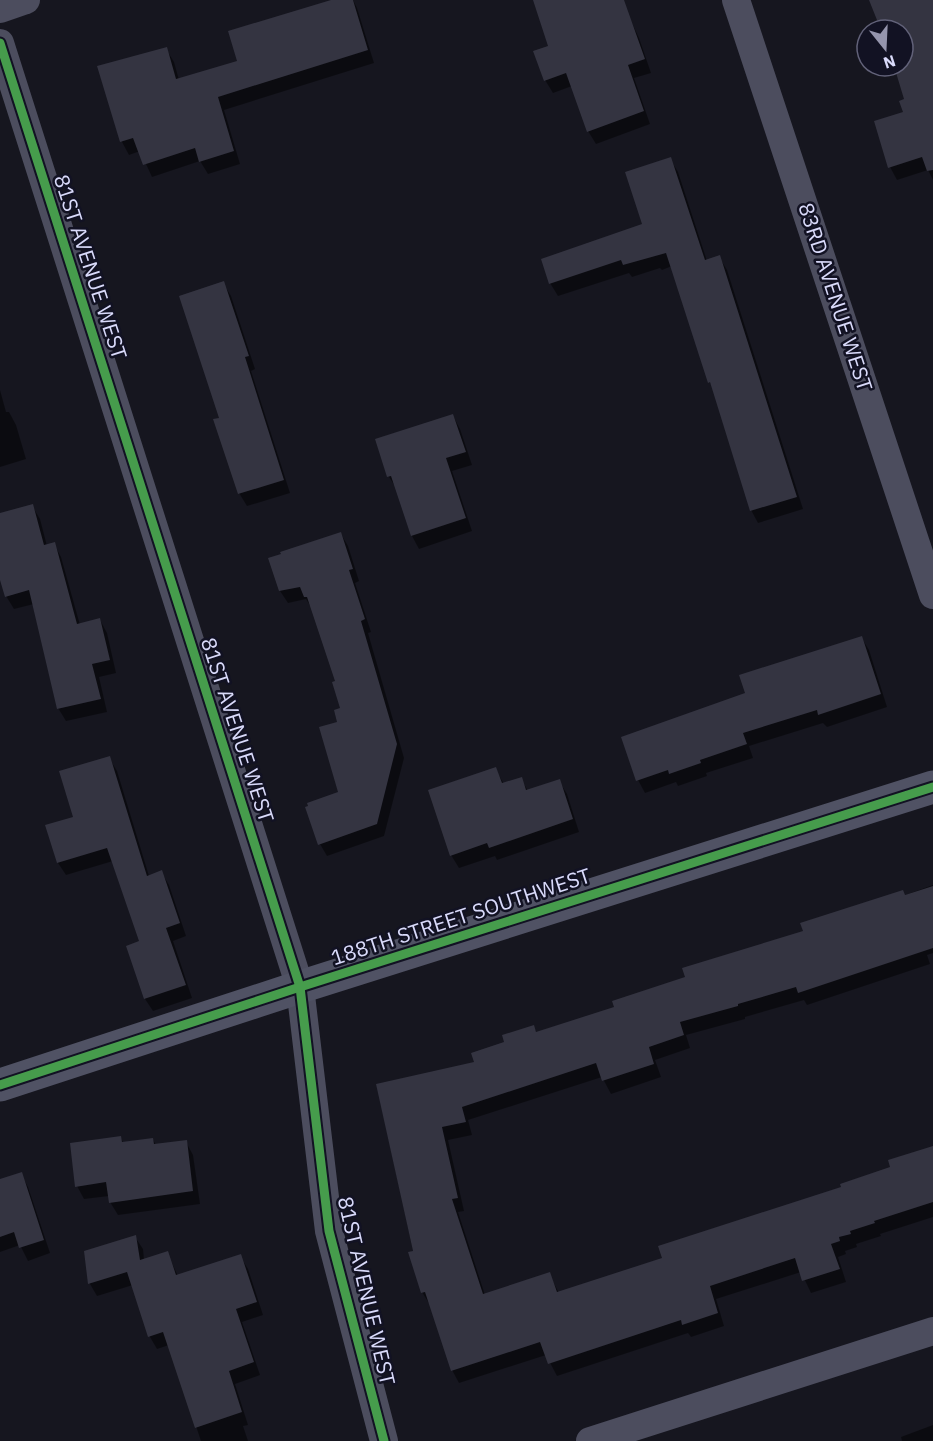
<svg xmlns="http://www.w3.org/2000/svg" width="933" height="1441" font-family="'IBM Plex Sans',sans-serif">
<style>
.shadow{fill:#0007}
.building{fill:#343441}
.lines{fill:none;stroke-linecap:round;stroke-linejoin:round}
.street{stroke:#4c4d5e;stroke-width:28}
.secondary{stroke:#505264;stroke-width:33}
.cycleway-casing{stroke:#121223;stroke-width:13}
.cycleway{stroke:#469c4c;stroke-width:9}
.labels{text-anchor:middle;stroke-width:5;stroke-linejoin:round;paint-order:stroke}
.street-label{font-size:21px;fill:#d9dafa;stroke:#121223}
</style>
<rect width="100%" height="100%" fill="#16161f"/>
<g class="shadow">
<path d="M335,0H353L357,8L374,63L224,110L240,164L208,174L200,161L152,177L140,151L129,155L122,142L99,67L166,49L174,62L179,80L239,62Z"/>
<path d="M535,0H621L639,38L651,73L634,78L650,124L596,144L588,131L572,86L553,93L545,80L550,47Z"/>
<path d="M871,0H933V180L928,170L897,180L890,167L905,113L906,100L896,66H903V30H882Z"/>
<path d="M670,159L678,172L707,261L719,257L727,270L803,509L758,523L751,510L714,390L710,382L672,266L662,270L660,268L632,277L629,273L558,296L550,283L644,225Z"/>
<path d="M223,283L231,296L255,369L251,371L290,493L247,506L239,493L221,419Z"/>
<path d="M0,390L6,412H9L16,425L26,459L0,467Z"/>
<path d="M453,416L460,429L472,465L452,471L472,531L419,549L412,536L397,489L389,477L377,440Z"/>
<path d="M32,506L40,519L47,546L54,544L61,557L80,625L100,620L107,633L116,673L99,677L107,712L66,721L58,708L34,604L14,609L6,596L0,574V515Z"/>
<path d="M341,534L348,546L359,581L355,583L371,632L368,633L404,758L384,836L327,856L320,844L340,792L339,723L341,709L337,682L313,610L306,599L288,603L280,591Z"/>
<path d="M861,637L869,650L887,707L827,727L823,723L749,746L753,758L706,773L707,776L678,786L676,782L645,793L638,780L747,694Z"/>
<path d="M109,758L117,771L149,876L161,872L169,885L186,936L173,941L192,998L153,1011L145,999L141,942L113,861L66,875L58,863L75,818Z"/>
<path d="M495,769L504,784L521,779L528,791L559,781L567,794L579,832L497,860L495,856L459,868L451,855Z"/>
<path d="M933,885V953L927,955L930,964L807,1005L804,1000L745,1017V1019L686,1035L690,1048L655,1060L661,1077L611,1094L602,1077L468,1120L472,1135L448,1140L464,1211L458,1212L485,1295L549,1274L559,1293L664,1259L892,1168L933,1147V1217L880,1234L881,1236L856,1244L857,1247L845,1251L846,1254L838,1257L846,1282L811,1293L801,1272L716,1299L724,1326L691,1337L688,1333L557,1376L546,1355L459,1383L452,1370L430,1305L422,1292L377,1085L476,1063L533,1027L537,1033L616,1008L804,932Z"/>
<path d="M120,1137L124,1144L153,1140L156,1145L186,1142L193,1155L200,1204L118,1215L110,1202L109,1196L84,1199L77,1186Z"/>
<path d="M21,1174L28,1187L50,1253L28,1261L20,1245L0,1252V1181Z"/>
<path d="M135,1237L143,1249L144,1260L167,1253L178,1276L240,1256L248,1269L263,1315L242,1322L260,1375L235,1384L248,1425L243,1426L248,1441H201L169,1345L157,1349L150,1337L133,1285L97,1296L90,1284L86,1252Z"/>
<path d="M933,1425V1441H902L901,1437Z"/>
</g>
<g class="building">
<path d="M331,0H353L368,50L218,97L234,151L199,162L195,148L143,165L133,138L120,142L97,66L167,47L176,79L237,61L228,31Z"/>
<path d="M533,0H624L645,59L628,65L644,111L587,132L566,73L544,81L533,51L548,46Z"/>
<path d="M869,0H933V170L927,171L922,157L888,168L874,121L903,112L899,101L904,99L894,66H903V30H881Z"/>
<path d="M671,157L705,260L720,255L797,497L750,511L710,382L708,383L666,253L623,265L621,260L549,284L541,259L642,224L625,172Z"/>
<path d="M224,281L249,356L245,357L284,480L238,494L213,419L219,418L179,296Z"/>
<path d="M453,414L466,452L446,458L466,518L411,536L391,476L387,477L375,439Z"/>
<path d="M33,504L44,545L55,542L77,624L100,618L110,660L92,664L101,699L57,709L29,590L5,597L0,580V513Z"/>
<path d="M341,532L353,569L349,570L365,619L361,621L397,744L377,824L318,845L305,807L308,806L307,803L338,792L319,727L337,722L334,710L340,708L332,682L335,681L307,597H304L300,587L279,591L268,558L281,554L280,552Z"/>
<path d="M862,636L881,694L818,715L817,710L743,733L747,744L700,760L701,763L669,774L668,770L636,781L621,737L745,693L739,675Z"/>
<path d="M110,756L147,876L162,870L180,923L166,928L186,985L144,999L126,946L139,941L107,848L57,863L45,825L73,817L59,771Z"/>
<path d="M496,767L502,783L522,777L526,790L560,779L573,819L489,848L487,843L450,856L428,790Z"/>
<path d="M933,886V948L798,993L796,987L738,1004V1006L680,1022L684,1035L649,1047L654,1064L602,1081L596,1063L462,1107L466,1122L442,1127L458,1198L452,1199L483,1294L550,1272L557,1292L662,1258L658,1246L841,1187L840,1184L890,1167L888,1160L933,1146V1202L874,1221L875,1223L850,1231L851,1234L839,1237L840,1241L831,1244L840,1269L802,1281L795,1258L710,1286L718,1313L682,1325L681,1320L548,1364L540,1342L451,1371L425,1292L421,1293L408,1252L413,1251L376,1084L474,1062L471,1053L504,1042L502,1035L534,1025L536,1032L614,1007L612,1001L685,977L682,968L803,931L800,923L903,890L905,895Z"/>
<path d="M121,1136L122,1142L153,1138L154,1144L187,1140L193,1191L109,1203L106,1182L75,1187L70,1143Z"/>
<path d="M22,1172L44,1240L19,1248L14,1232L0,1237V1179Z"/>
<path d="M136,1235L140,1260L168,1251L176,1275L241,1254L257,1302L236,1309L254,1362L229,1371L242,1412L195,1428L163,1332L148,1337L127,1272L88,1284L84,1251Z"/>
</g>
<g class="lines">
<g class="street">
<path d="M736,0L933,595"/>
<path d="M0,9L26,0"/>
<path d="M0,43L300,987L329,1231L384,1441"/>
<path d="M590,1441L933,1331"/>
</g>
<path class="secondary" d="M0,1085L300,987L933,787"/>
<defs>
<g id="cycleway">
<path d="M0,43L300,987L329,1231L384,1441"/>
<path d="M0,1085L300,987L933,787"/>
</g>
</defs>
<use href="#cycleway" class="cycleway-casing"/>
<use href="#cycleway" class="cycleway"/>
</g>
<g class="labels">
<g class="street-label">
<text transform="translate(90 267) rotate(72)" y="7">81ST AVENUE WEST</text>
<text transform="translate(835 297) rotate(72)" y="7">83RD AVENUE WEST</text>
<text transform="translate(237 730) rotate(72)" y="7">81ST AVENUE WEST</text>
<text transform="translate(461 917) rotate(-18)" y="7">188TH STREET SOUTHWEST</text>
<text transform="translate(366 1291) rotate(77)" y="7">81ST AVENUE WEST</text>
</g>
</g>
<g transform="translate(885 48) rotate(162)"><circle r="28" fill="#121223" stroke="#626279" stroke-width="1.5"/>
<path d="M0-4.5L10 22L0 15L-10 22Z" fill="#9595ad"/>
<text y="-9" font-size="16" font-weight="bold" text-anchor="middle" fill="#d9dafa">N</text>
</g>
</svg>
